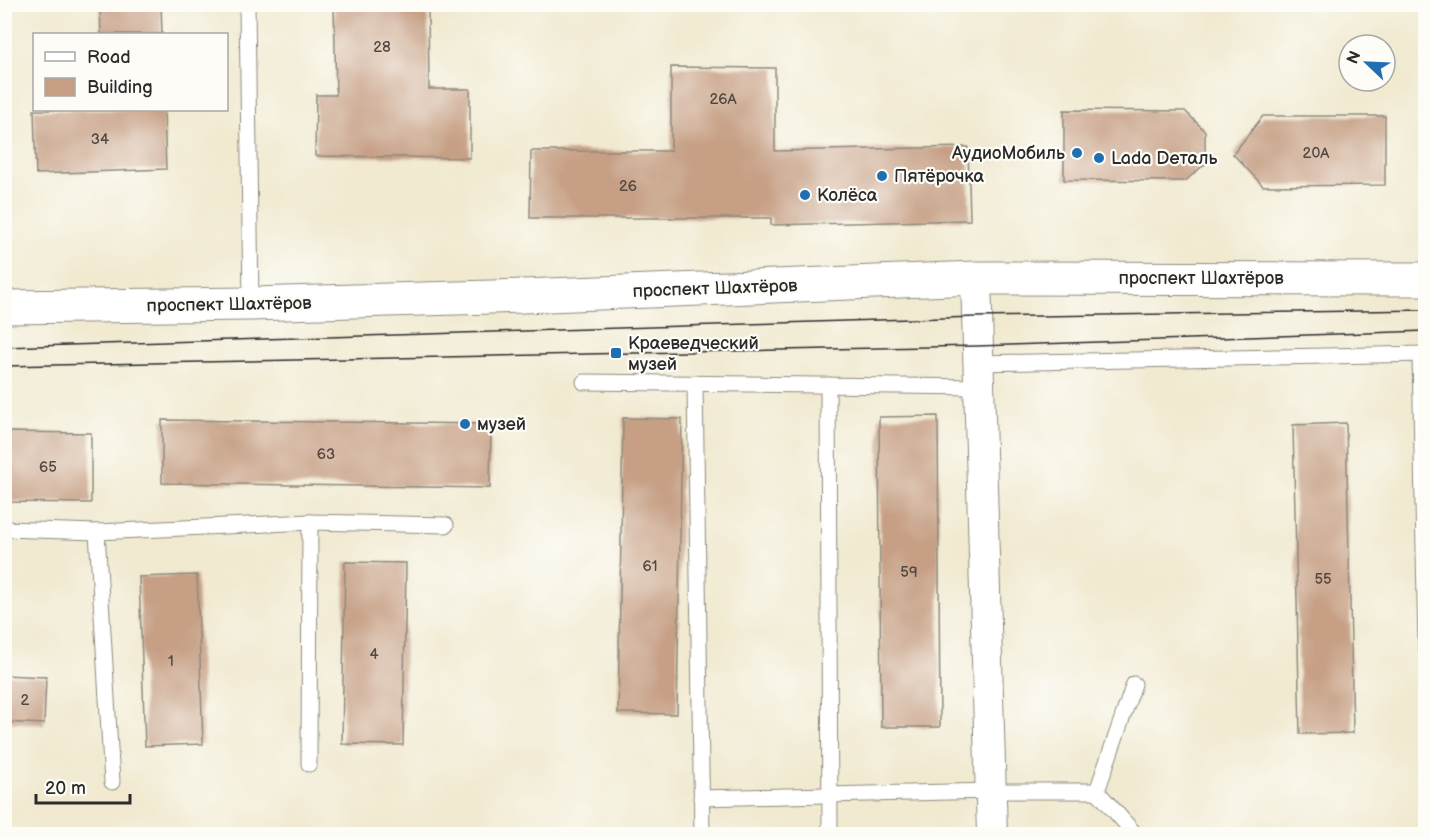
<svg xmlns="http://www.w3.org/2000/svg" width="1430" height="839" font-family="'Balsamiq Sans',sans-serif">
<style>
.building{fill:#c69f84}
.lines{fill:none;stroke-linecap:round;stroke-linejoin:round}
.lane-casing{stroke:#8e8a7e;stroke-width:17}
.street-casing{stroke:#8e8a7e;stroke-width:32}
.primary-casing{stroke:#8e8a7e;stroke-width:35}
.lane{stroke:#fff;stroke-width:15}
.street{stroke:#fff;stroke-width:30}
.primary{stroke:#fff;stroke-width:33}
.tram{stroke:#2b2b2b;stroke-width:1.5}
.poi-dot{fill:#1f6fb2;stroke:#fdfcf7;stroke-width:2}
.labels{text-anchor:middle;stroke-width:4.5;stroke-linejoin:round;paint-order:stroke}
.number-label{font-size:15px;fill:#524841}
.poi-label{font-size:18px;fill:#2b2b2b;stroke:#fdfcf7;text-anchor:start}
.street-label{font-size:18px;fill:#2b2b2b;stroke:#fdfcf7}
</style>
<rect width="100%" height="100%" fill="#fdfcf7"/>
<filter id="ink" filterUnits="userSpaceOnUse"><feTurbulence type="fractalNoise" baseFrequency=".0167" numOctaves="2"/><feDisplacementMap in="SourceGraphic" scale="12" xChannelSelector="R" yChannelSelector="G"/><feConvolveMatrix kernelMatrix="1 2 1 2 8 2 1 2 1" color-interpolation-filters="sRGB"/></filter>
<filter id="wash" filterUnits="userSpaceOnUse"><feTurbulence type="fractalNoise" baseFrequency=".008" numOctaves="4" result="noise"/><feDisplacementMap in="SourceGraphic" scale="24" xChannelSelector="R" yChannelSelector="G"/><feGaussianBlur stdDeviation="1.35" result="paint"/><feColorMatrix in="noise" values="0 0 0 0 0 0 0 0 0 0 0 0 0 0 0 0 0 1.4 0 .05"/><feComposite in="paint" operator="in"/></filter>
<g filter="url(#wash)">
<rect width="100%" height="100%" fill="#f1ead1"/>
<g id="blocks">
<g class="building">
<path d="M100,4H161L162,34H101Z"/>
<path d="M334,4H428L429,89H470V158L315,156L316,95H336Z"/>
<path d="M671,67L775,68V151L968,147L970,220L771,225V218H530L531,151H671Z"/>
<path d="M34,110H164L166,169L36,174Z"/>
<path d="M1064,110L1185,111L1205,131V164L1185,181L1064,180Z"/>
<path d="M1263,116H1385V185L1263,186L1233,154Z"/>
<path d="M938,416L940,727H881L879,417Z"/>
<path d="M623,418L682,419L677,714L618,713Z"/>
<path d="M162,420L491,424L490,488L162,483Z"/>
<path d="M1346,423L1353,733L1300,734L1293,425Z"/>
<path d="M4,432L91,433V503L4,502Z"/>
<path d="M345,562L406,563L403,745L342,744Z"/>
<path d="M197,575L203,744L145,746L139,577Z"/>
<path d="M4,675L46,677L44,724L4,722Z"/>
</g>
</g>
</g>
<g filter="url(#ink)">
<use href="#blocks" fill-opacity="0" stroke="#8e8a7e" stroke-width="1.5"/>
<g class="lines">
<defs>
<g id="lane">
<path d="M247,4L251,304"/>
<path d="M1420,355L1426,647"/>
<path d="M978,363L1426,354"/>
<path d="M584,382L979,387"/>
<path d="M695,384L702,834"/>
<path d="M828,385L830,834"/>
<path d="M4,529L97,532L310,522L446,525"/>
<path d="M97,532L112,782"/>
<path d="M309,764L310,522"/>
<path d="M1097,791L1135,834"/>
<path d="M701,798L991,791H1097L1134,684"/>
</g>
<path id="street" d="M976,278L992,834"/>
<path id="primary" d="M4,307L251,304L523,296L976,278L1426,279"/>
</defs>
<use href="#lane" class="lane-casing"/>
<use href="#street" class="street-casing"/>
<use href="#primary" class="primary-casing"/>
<use href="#lane" class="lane"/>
<use href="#street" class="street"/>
<use href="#primary" class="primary"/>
<g class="tram">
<path d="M4,347L976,317L1426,310"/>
<path d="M4,366L977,346L1426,331"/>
</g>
</g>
</g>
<g class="poi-dot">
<circle cx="1077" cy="153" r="6"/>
<circle cx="1099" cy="158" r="6"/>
<circle cx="882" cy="176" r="6"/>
<circle cx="805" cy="195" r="6"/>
<rect x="610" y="347" width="12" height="12" rx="3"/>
<circle cx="465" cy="424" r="6"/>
</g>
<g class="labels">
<g class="number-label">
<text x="382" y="52">28</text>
<text x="723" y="104">26А</text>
<text x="100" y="144">34</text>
<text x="1316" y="158">20А</text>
<text x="628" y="191">26</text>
<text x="326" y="459">63</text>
<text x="48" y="472">65</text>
<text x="650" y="571">61</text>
<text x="909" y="577">59</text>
<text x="1323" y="584">55</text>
<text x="374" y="659">4</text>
<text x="171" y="666">1</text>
<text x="25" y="705">2</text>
</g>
<g class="poi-label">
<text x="1065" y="159" text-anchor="end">АудиоМобиль</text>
<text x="1111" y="164">Lada Dеталь</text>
<text x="894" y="182">Пятёрочка</text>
<text x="817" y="201">Колёса</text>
<text x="628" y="349">Краеведческий<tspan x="628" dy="21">музей</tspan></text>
<text x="477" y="430">музей</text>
</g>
<g class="street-label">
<text x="1201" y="284">проспект Шахтёров</text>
<text transform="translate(715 288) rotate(-2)" y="6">проспект Шахтёров</text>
<text transform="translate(229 304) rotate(-1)" y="6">проспект Шахтёров</text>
</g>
</g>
<rect width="1430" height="839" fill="none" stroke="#fdfcf7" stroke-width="24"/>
<rect x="33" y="33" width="195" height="78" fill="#fdfcf7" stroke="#a9a8a5" stroke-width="1.5"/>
<rect x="45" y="52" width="30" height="9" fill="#ffffff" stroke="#a9a8a5" stroke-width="1.5"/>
<text x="87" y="63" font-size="18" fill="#2b2b2b">Road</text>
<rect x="45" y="78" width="30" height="18" fill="#c69f84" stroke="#a9a8a5" stroke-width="1.5"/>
<text x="87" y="93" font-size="18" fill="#2b2b2b">Building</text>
<g transform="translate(1367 63) rotate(293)"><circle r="28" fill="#fdfcf7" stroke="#a9a8a5" stroke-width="1.5"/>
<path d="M0-4.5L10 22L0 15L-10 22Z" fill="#1f6fb2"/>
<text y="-9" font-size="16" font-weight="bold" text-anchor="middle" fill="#2b2b2b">N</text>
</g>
<path d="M36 794v9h94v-9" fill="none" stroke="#2b2b2b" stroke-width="3"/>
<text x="45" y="794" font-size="18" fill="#2b2b2b" stroke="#fdfcf7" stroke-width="4.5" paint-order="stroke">20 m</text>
</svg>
